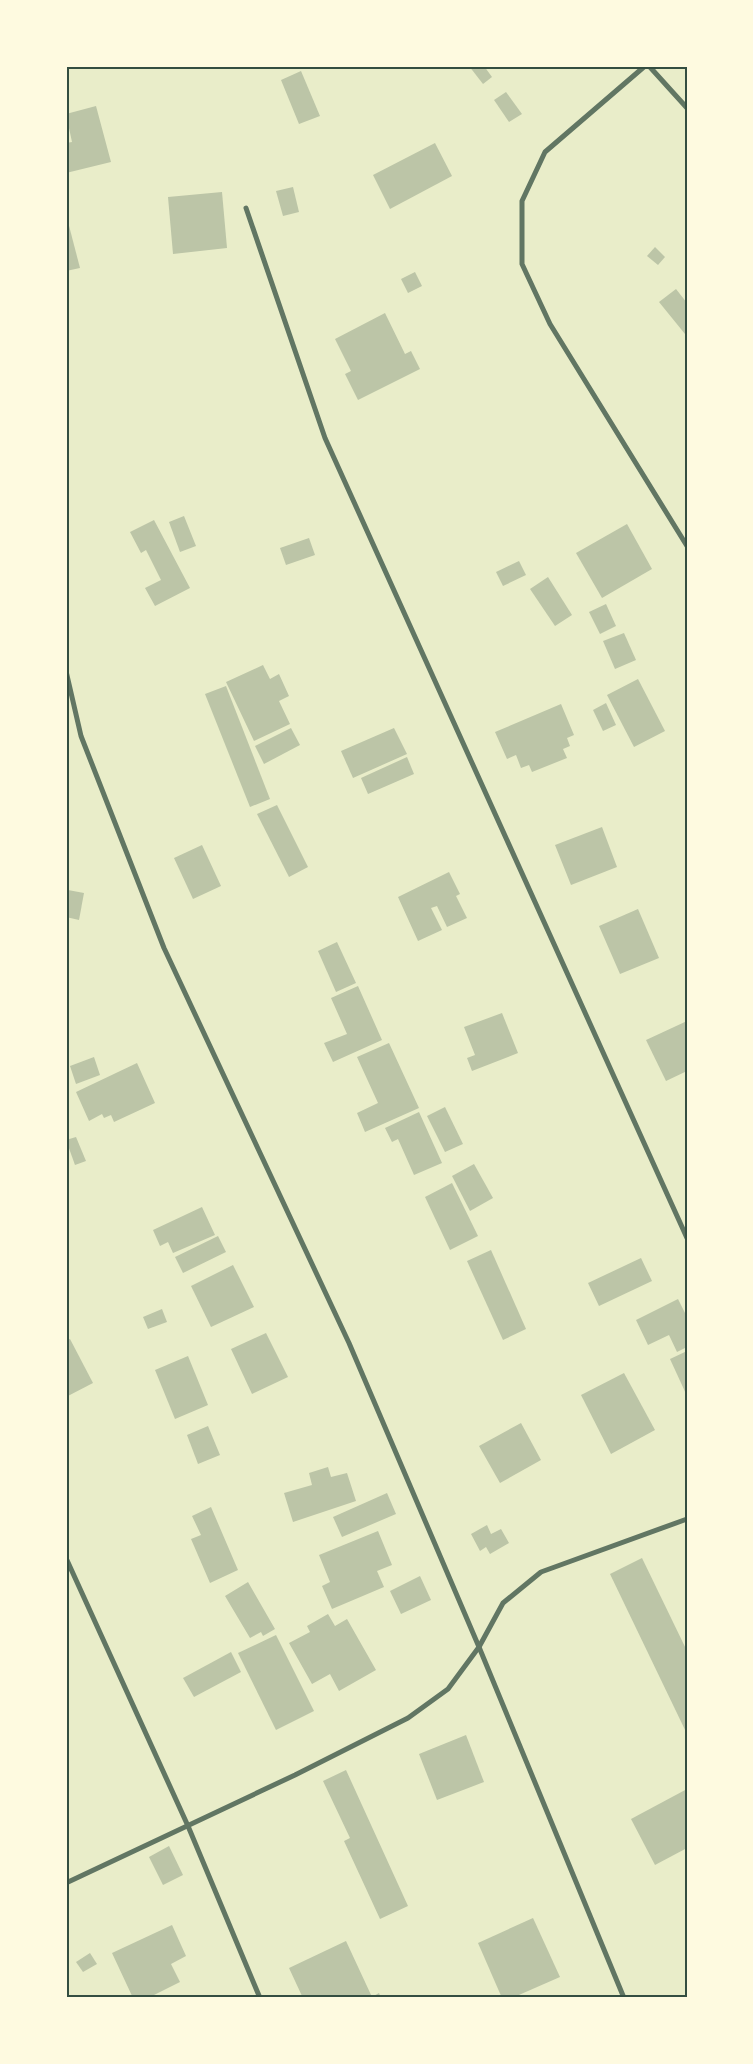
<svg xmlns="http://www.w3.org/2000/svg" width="753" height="2064" font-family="Lora,serif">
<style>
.building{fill:#bcc5a7}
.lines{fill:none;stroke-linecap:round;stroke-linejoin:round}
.minor{stroke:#617663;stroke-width:5}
.neatline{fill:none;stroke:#344e41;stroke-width:2}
</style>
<rect width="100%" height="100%" fill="#e9edc9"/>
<g class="building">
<path d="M469,66H484L492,77L483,84Z"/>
<path d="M301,71L320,116L299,124L281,80Z"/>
<path d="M506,92L522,114L509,122L494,100Z"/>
<path d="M96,106L111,162L66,173V143L72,142L66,114Z"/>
<path d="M435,143L452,176L390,209L373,175Z"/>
<path d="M293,187L299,212L283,216L276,191Z"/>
<path d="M222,192L227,248L173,254L168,197Z"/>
<path d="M67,218L80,268L66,271V219Z"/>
<path d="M655,247L665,257L658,265L647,256Z"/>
<path d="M415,272L422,286L408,293L401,279Z"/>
<path d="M676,289L687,303V332L685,334L659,302Z"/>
<path d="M385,313L405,354L411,351L420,369L358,400L345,374L351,371L335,339Z"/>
<path d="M184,516L196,546L180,552L169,522Z"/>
<path d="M154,520L190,588L155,606L145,588L161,580L146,550L141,553L130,532Z"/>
<path d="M627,524L652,569L602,598L576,553Z"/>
<path d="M309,538L315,555L286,565L280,548Z"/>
<path d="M519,561L526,575L503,586L496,572Z"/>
<path d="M548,577L572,615L555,626L530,589Z"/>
<path d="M606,604L616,626L600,634L589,612Z"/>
<path d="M624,633L636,660L615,669L603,641Z"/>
<path d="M263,665L270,679L279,674L289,696L279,701L290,724L254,741L226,682Z"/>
<path d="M638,679L665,731L634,747L607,695Z"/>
<path d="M226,686L270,799L250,807L205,694Z"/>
<path d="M606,703L616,725L603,731L593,710Z"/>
<path d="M561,704L574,735L567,738L570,746L563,749L567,758L532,772L529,765L521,768L516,755L507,759L495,732Z"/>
<path d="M291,728L300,745L264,764L255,746Z"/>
<path d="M394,728L407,754L353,778L341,751Z"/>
<path d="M407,757L414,774L368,794L361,778Z"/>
<path d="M277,805L308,867L289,877L257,814Z"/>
<path d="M602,827L617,867L571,885L555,845Z"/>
<path d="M202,845L221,886L193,899L174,858Z"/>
<path d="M449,872L460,894L456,896L467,918L447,927L437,906L431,908L442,930L418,941L398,897Z"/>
<path d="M68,890L84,893L79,920L66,917Z"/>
<path d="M638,909L659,958L620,974L599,926Z"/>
<path d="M337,942L356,983L336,992L318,951Z"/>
<path d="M358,986L382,1040L333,1062L324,1043L347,1034L331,998Z"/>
<path d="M502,1013L518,1053L472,1071L467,1058L475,1055L464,1027Z"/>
<path d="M687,1021V1071L666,1081L646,1040Z"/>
<path d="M389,1043L419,1108L365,1132L357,1113L378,1103L357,1057Z"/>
<path d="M94,1057L100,1075L76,1084L70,1066Z"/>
<path d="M137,1063L155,1103L114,1122L111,1115L104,1118L102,1114L89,1121L76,1092Z"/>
<path d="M445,1107L463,1144L445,1152L427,1116Z"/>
<path d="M419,1112L442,1163L414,1175L398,1139L392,1142L385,1128Z"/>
<path d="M76,1137L86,1161L75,1165L66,1140Z"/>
<path d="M474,1164L493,1198L470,1211L452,1176Z"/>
<path d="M452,1183L478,1236L450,1250L425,1197Z"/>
<path d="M202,1207L215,1235L173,1253L168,1242L160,1246L153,1230Z"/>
<path d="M218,1236L226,1252L183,1273L175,1257Z"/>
<path d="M491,1250L526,1329L503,1340L467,1261Z"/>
<path d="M641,1258L652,1281L599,1306L588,1283Z"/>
<path d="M233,1265L254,1307L211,1327L191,1286Z"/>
<path d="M678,1299L687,1317V1347L677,1352L669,1335L648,1345L636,1320Z"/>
<path d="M162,1309L167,1322L148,1329L143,1317Z"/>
<path d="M266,1333L288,1377L252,1394L231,1349Z"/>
<path d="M70,1339L93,1383L66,1397V1340Z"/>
<path d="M687,1351V1396L670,1359Z"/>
<path d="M188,1356L208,1405L175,1419L155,1370Z"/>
<path d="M624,1373L655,1430L611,1454L581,1395Z"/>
<path d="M521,1423L541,1460L500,1483L479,1446Z"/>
<path d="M208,1426L220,1455L198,1464L187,1435Z"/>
<path d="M328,1467L331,1477L347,1473L356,1501L293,1522L284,1493L312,1485L309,1473Z"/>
<path d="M387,1493L396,1514L342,1537L333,1517Z"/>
<path d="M211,1507L238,1570L210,1583L191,1539L201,1535L192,1516Z"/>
<path d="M487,1525L491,1534L501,1529L509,1543L490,1554L486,1547L480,1551L471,1534Z"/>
<path d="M378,1531L392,1565L377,1571L384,1587L332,1609L322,1586L330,1582L319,1555Z"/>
<path d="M642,1558L687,1651V1734L610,1574Z"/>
<path d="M420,1576L431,1600L401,1614L390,1591Z"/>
<path d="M248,1582L275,1629L263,1636L261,1632L250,1638L225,1596Z"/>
<path d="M328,1614L335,1626L347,1619L376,1670L339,1691L330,1674L312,1684L289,1643L310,1632L307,1626Z"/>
<path d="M276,1635L314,1711L276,1730L238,1653Z"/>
<path d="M231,1652L241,1672L194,1697L183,1678Z"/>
<path d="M466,1735L484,1782L437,1800L419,1754Z"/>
<path d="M346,1770L408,1906L380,1919L344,1841L350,1838L323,1781Z"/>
<path d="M687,1789V1848L655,1865L631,1819Z"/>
<path d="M169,1846L183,1875L163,1885L149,1857Z"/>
<path d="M533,1918L560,1977L512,1998H502L478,1943Z"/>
<path d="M172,1925L186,1956L171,1964L180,1982L148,1998H133L112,1953Z"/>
<path d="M346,1941L372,1997L379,1993L381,1998H298L302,1996L289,1968Z"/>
<path d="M90,1953L97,1964L83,1972L76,1962Z"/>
</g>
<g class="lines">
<g class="minor">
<path d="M645,66L545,152L522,201V264L550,324L687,546"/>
<path d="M649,66L687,108"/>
<path d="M246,208L325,438L687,1238"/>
<path d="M66,671L81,736L164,948L349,1343L479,1647L624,1998"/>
<path d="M66,1558L188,1826L260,1998"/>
<path d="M66,1883L295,1775L408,1718L448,1689L479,1647L503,1603L541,1572L687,1519"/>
</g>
</g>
<rect width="753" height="2064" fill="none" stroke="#fefae0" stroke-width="135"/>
<rect x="68" y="68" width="618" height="1928" class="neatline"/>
</svg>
